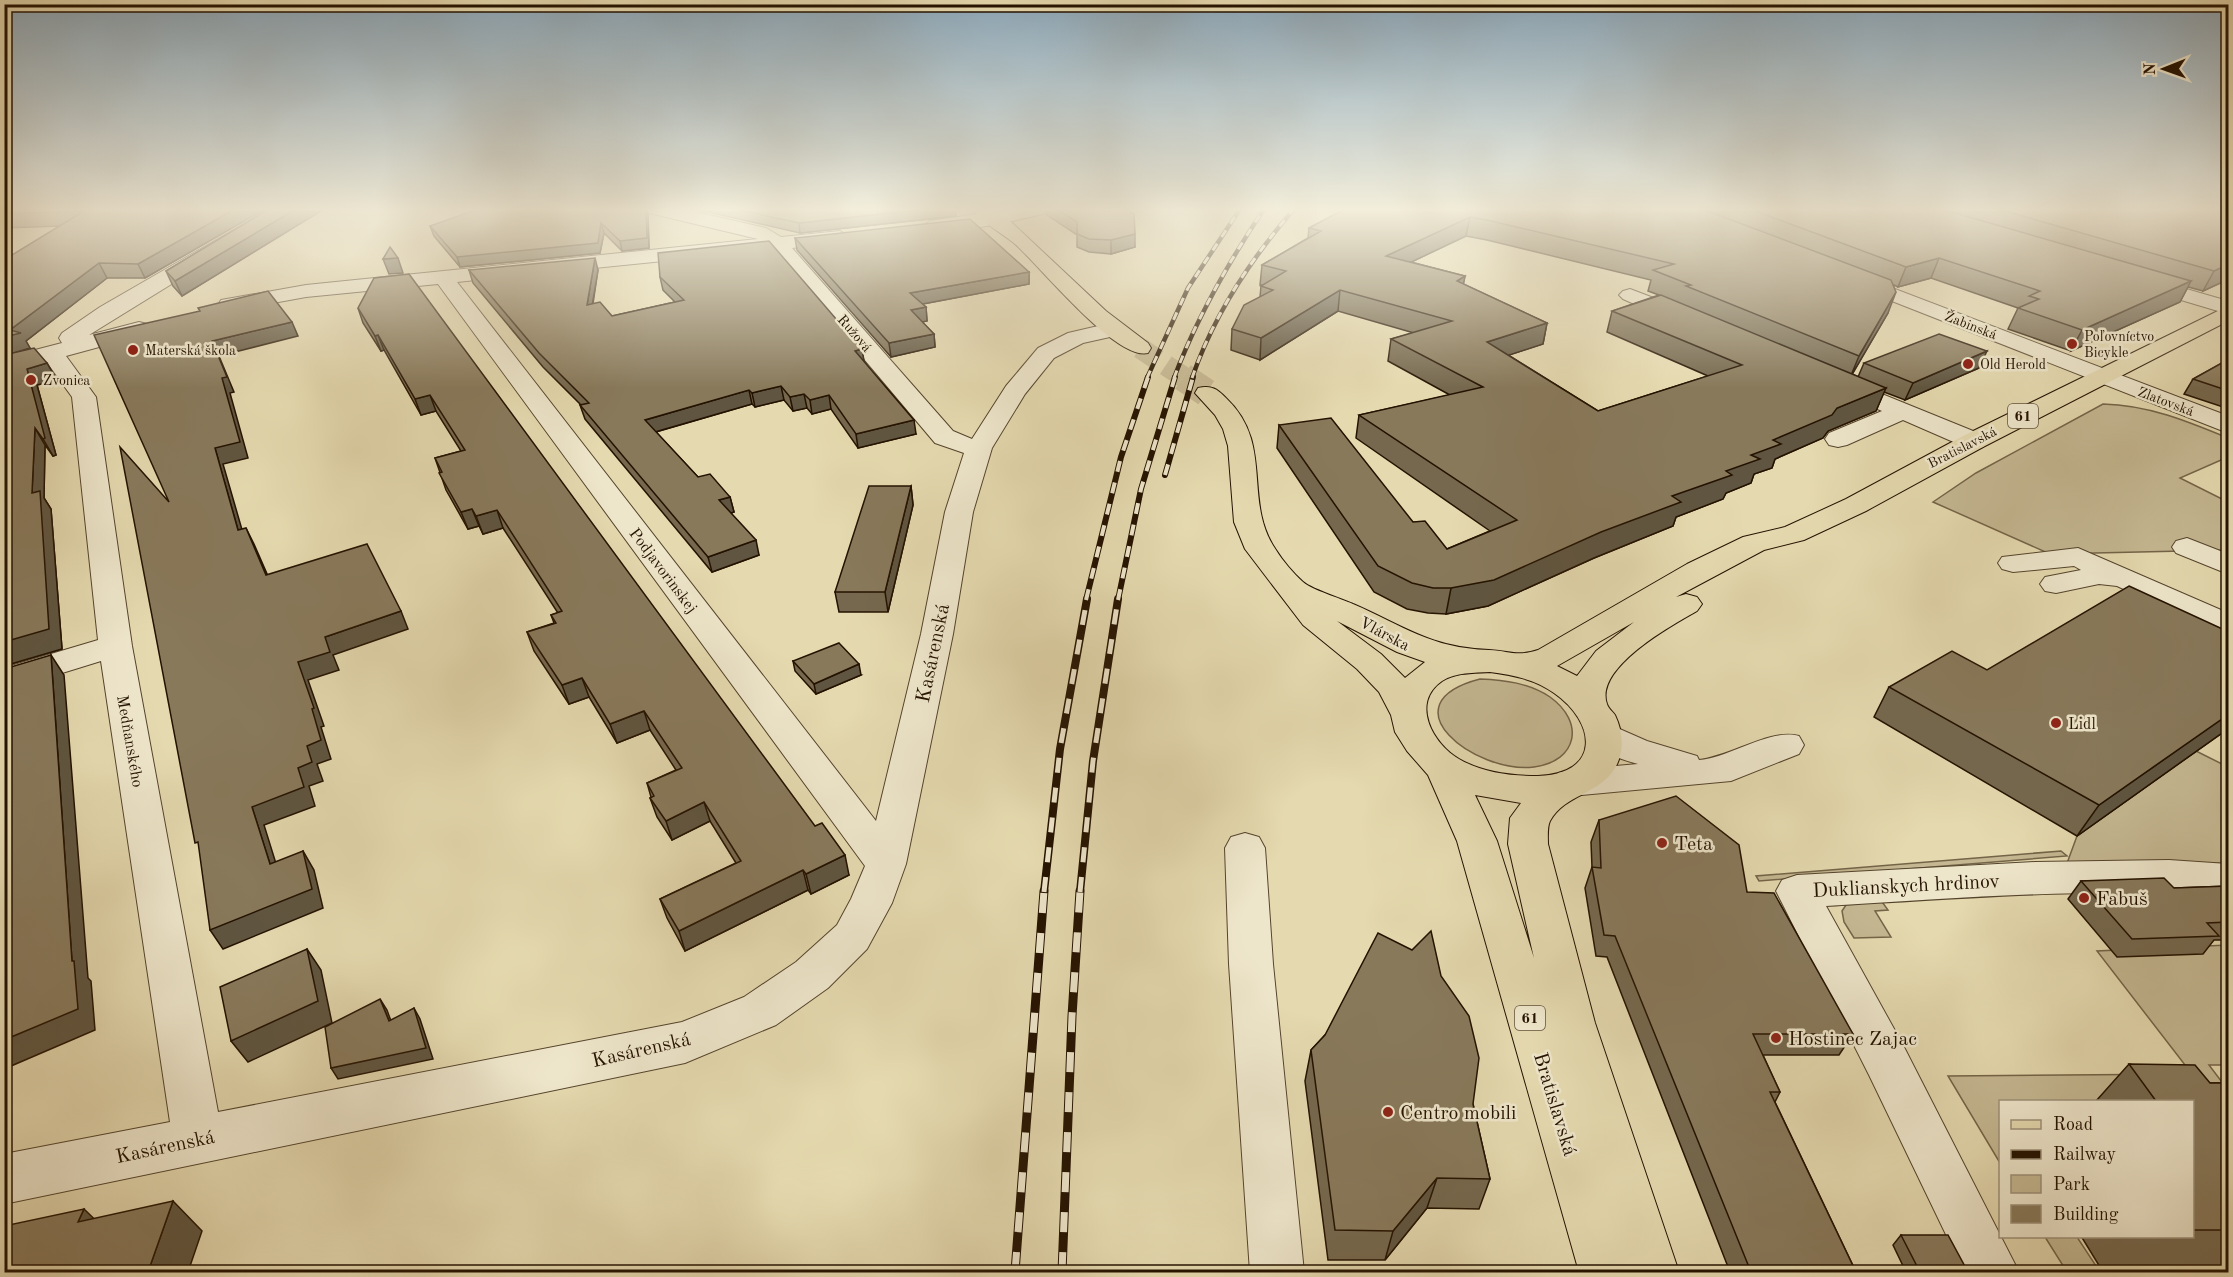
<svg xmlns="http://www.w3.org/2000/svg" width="2233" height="1277" font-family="'Old Standard TT',serif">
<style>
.green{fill:#c4b791;stroke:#746448;stroke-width:1.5}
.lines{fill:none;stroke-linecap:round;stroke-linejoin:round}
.major-tunnel-far1{stroke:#c8bb95;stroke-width:21;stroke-dasharray:21 10;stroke-linecap:butt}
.major-tunnel{stroke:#c8bb95;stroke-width:28;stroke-dasharray:28 14;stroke-linecap:butt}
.minor-casing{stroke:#54442c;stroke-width:2}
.major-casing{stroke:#241200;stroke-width:2}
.minor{fill:#eee6cb;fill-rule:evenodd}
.major{fill:#e5d9af;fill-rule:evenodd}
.rail-far3-casing{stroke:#241200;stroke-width:4.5}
.rail-far2-casing{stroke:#241200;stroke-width:6}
.rail-far1-casing{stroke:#241200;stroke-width:8}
.rail-casing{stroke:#241200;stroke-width:9}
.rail-far3{stroke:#eee6cb;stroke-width:3;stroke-dasharray:8;stroke-linecap:butt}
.rail-far2{stroke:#eee6cb;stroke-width:4;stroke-dasharray:11;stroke-linecap:butt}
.rail-far1{stroke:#eee6cb;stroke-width:5;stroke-dasharray:15;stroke-linecap:butt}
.rail{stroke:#eee6cb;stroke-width:7;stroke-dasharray:20;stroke-linecap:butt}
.wall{fill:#75684e;stroke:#241200;stroke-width:1.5;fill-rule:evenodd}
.shaded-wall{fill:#5f5540;stroke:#241200;stroke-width:1.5}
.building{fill:#88795b;stroke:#241200;stroke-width:1.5}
.poi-dot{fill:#8f2418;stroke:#eee6cb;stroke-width:2}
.labels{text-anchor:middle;stroke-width:5;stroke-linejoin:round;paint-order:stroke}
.far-street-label{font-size:14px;fill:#241200;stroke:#eee6cb}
.far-poi-label{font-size:14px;fill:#241200;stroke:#eee6cb;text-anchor:start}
.shield{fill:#eee6cb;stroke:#61523d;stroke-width:1.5}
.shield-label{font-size:15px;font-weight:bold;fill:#241200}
.street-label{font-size:16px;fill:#241200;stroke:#eee6cb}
.poi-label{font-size:16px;fill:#241200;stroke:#eee6cb;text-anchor:start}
.near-street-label{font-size:20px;fill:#241200;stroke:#eee6cb}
.near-poi-label{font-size:20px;fill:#241200;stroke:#eee6cb;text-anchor:start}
</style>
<rect width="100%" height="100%" fill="#e5d9af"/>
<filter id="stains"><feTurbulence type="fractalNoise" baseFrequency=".00333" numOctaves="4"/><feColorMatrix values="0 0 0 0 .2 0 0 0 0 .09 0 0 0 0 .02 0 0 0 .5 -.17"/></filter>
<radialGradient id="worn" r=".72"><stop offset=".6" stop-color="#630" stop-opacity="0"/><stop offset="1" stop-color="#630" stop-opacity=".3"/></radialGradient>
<g class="green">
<path d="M2103,404C2148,405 2187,421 2228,438V457L2180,478L2228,502V550L2050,554L1933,502L1976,473Z"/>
<path d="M1480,679C1505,680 1529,683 1550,697C1585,722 1578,761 1534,767C1475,774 1384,704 1480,679Z"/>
<path d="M2196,751L2228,767V863L2066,866L2077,836Z"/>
<path d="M2061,851L2067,856L1759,881L1756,876Z"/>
<path d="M1880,899L1888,910L1875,911L1891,937L1854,938L1844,922L1842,911L1848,902Z"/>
<path d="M2228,945V1065H2209L2228,1090L2192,1102H2000V1163L1948,1076L2192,1074L2097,951Z"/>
<path d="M2045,1237H2077L2100,1272H2067Z"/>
</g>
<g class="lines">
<path class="major-tunnel-far1" d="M1140,348L1185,378"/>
<path class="major-tunnel" d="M1183,377L1207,393"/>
<defs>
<g id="minor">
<path d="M270,209H293L89,335L139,322L147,324L150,329L147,334L66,356L96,397L132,646L218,1112L682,1022L744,997L796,962L837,925L851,899L865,866L438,284L306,297L229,311L221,310L218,305L221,300L306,285L758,239L649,213L646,209H682L766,228L781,237L840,231L850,237L847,241L792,248L953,431L972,439L1006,386L1038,348L1068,333L1111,323L1119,325L1122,330L1119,335L1083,343L1054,358L1025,394L992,448L973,512L953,634L906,864L892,903L867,949L828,988L776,1025L685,1063L4,1204V1154L170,1122L101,661L4,691V668L98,640L72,397L46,361L4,372V358L62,343L59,338L62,333L100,307ZM772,250L935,443L964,453L945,512L921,634L876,821L457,282Z"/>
<path d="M1011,209H1049L1046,213C1028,218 930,241 921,227L930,221Z"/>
<path d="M1853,273L2228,416V433L1846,283L1843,279L1846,275Z"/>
<path d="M2141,276L2228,301V314L2134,286L2131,282L2134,278Z"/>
<path d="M1630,289L1693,313L1696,318L1693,323H1677L1623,299L1619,295L1623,291Z"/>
<path d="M1840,377L1983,435L1987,441L1983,447L1974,449L1965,447L1903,420L1847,445L1838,447L1829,445L1825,439L1829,433L1882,411L1831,389L1828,384L1831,379Z"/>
<path d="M2187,538L2228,554V574L2176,553L2172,547L2176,541Z"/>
<path d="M2078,548L2228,613V635L2216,632L2117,586L2099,584L2056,593L2045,591L2040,584L2045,577L2081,570L2074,566L2013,572L2002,569L1998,563L2002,557Z"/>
<path d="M1606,723L1647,741L1697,756L1699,760C1732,757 1769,728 1799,736L1804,745L1799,754L1731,781L1571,796L1558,793L1552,783L1558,773L1571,770L1638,764C1620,759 1598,752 1588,735L1593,726Z"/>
<path d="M1245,833L1259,837L1265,848L1273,964L1304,1272H1250L1229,964L1225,848L1231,837Z"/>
<path d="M2169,860L2228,864V896C2094,887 1960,898 1826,906L1903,1045L2019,1272H1964L1869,1075L1776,891L1782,880L1797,875L2035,862Z"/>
</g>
<g id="major">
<path d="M972,209H994L1009,220L1106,311L1148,343L1151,348L1148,353C1116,361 1041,267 1015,244C1002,233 982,223 972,209Z"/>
<path d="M2228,306V321L1983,447L1866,511L1804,540L1764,550L1676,597L1686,594L1697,597L1702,604L1697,611C1672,625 1594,668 1607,704C1608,708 1613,712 1615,715C1623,732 1625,751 1615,768C1600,794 1565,794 1550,821C1547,827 1548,838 1548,844L1595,1023L1679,1272H1579L1457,841L1428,775L1407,751L1395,732L1391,715L1379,692L1357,669L1303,625L1245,549L1234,522L1228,446L1223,429L1215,415L1195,393L1198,388C1212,385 1217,389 1226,398C1275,444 1242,501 1276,550C1283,561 1293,573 1303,582C1312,590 1340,598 1353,604C1404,626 1430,648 1489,650C1511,651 1515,657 1538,650L1687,564L1743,537L1785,527L1846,499L1965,435ZM1337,621L1397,652L1425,662L1405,678L1381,654ZM1634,622L1596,651L1577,676L1557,666ZM1490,672C1512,675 1535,679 1554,693C1597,723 1601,774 1538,776C1511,776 1483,773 1459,759C1433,744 1410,703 1442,681C1456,672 1474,673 1490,672ZM1475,795L1521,803L1510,818L1508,844L1534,958L1497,841Z"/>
</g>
</defs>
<use href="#minor" class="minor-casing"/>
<use href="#major" class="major-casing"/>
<use href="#minor" class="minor"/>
<use href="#major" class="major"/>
<defs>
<g id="rail-far3">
<path d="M1147,378L1188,288L1240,209"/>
<path d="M1174,378C1197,317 1228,263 1264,209"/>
<path d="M1192,378C1214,314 1250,260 1294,209"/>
</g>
<g id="rail-far2">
<path d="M1165,475L1193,377"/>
<path d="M1086,600L1121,457L1148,377"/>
<path d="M1118,600L1141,489L1175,377"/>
</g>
<g id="rail-far1">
<path d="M1044,892L1060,749L1087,599"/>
<path d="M1080,892L1093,761L1118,599"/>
</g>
<g id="rail">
<path d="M1015,1272L1044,891"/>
<path d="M1062,1272L1072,1016L1080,891"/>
</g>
</defs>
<use href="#rail-far3" class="rail-far3-casing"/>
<use href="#rail-far2" class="rail-far2-casing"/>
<use href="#rail-far1" class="rail-far1-casing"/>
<use href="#rail" class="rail-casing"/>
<use href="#rail-far3" class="rail-far3"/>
<use href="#rail-far2" class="rail-far2"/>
<use href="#rail-far1" class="rail-far1"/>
<use href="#rail" class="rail"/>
</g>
<g class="wall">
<path d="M4,209H265L145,278H107L26,341L30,348L57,380L37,385L56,455L53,456L45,445L44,498L51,509L62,649L4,666V394L7,393L4,389V260L60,226L4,228Z"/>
<path d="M269,209H324L182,296L173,286L166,271Z"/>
<path d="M695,209H955L956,216L800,233Z"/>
<path d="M1046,209H1125L1135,247L1111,254L1089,252L1077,247V235L1047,215Z"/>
<path d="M1345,209H2223L2229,211V279L2203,291L2188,287L2180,302L2071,351L2008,329L2018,308L1931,278L1898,287L1894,285L1888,313L1852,374L1858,377L1864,363L1979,368L1905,400L1884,392L1876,411L1828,431L1823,438L1775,459L1772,468L1754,474L1751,483L1726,493L1723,499L1676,517L1673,526L1594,558L1488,606L1446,614L1428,613L1407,609L1374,592L1277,448L1279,425L1413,522L1447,549L1490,531L1356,438L1359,415L1450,395L1388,361L1391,339L1414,333L1338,311L1260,360L1231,350L1232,329L1260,297L1261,286L1262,285H1260L1262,265L1308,238L1309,228ZM1466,236L1487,240L1651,280L1648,291L1659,295L1612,311L1607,332L1708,376L1598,411L1508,355L1543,344L1547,323L1463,284L1465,276L1411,262Z"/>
<path d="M648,215L649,248L622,251L604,233L600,253L460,267L434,236L430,226Z"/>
<path d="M795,238L1029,272V284L922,304L926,307L927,321L922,322L934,334L935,347L891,357L797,250Z"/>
<path d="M469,270H598L593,304L612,316L675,302L663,290L660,277L862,349L864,361L916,434L858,448L831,409L812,414L807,408L793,411L784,400L755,407L752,404L656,432L698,477L730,497L734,512L731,513L759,555L712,572L585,419L580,405H581L543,367L473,283Z"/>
<path d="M358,308L849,875L811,894L808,890L685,951L667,918L660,899L736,863L710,821L672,840L657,817L650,798L651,797L647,783L676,770L650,730L617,743L589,697L569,704L534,651L527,632L554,623L551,615L558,613L503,528L483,534L479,526L468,529L446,490L435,458L461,451L436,411L421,415L384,350L381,351L363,323Z"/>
<path d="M2229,359V409L2184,394L2193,379Z"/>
<path d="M911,486L913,505L888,612H839L835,592Z"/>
<path d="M2229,632V728L2077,836L1874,717L1889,687L1987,670Z"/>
<path d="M793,661L861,675L816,694L795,671Z"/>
<path d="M1599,820L1747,892L1853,1034L1839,1055H1763L1780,1092L1775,1102L1856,1272H1730L1607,957L1596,956L1585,888L1592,867L1591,842Z"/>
<path d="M2081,881L2174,888L2229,886V940H2214L2203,954L2117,957L2068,899Z"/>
<path d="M1325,1035L1473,1104L1490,1179L1479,1209L1427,1208L1385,1260H1328L1305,1081L1311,1050Z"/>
<path d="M2129,1064L2210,1083H2229V1272H2103L2081,1236H2193V1101H2096Z"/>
<path d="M1901,1235L1968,1272H1906L1893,1245Z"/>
</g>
<g class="shaded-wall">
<path d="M235,209H265L145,278L138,264Z"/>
<path d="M296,209H324L182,296L175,281Z"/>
<path d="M646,209L648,215L649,248L622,251L620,241Z"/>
<path d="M927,209H955L956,216L800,233L799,223Z"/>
<path d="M1470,217L1466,236L1384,275L1386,256Z"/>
<path d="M601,223L604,233L600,253L460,267L457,257Z"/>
<path d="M1135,234V247L1111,254V240Z"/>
<path d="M398,258L403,273L389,274L383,259Z"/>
<path d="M595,258L598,270L590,318L587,305Z"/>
<path d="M1939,258L1931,278L1898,287L1906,267Z"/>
<path d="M99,263L107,278L26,341L30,348L4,356V337L10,330Z"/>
<path d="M2229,264V279L2203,291L2214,271Z"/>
<path d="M1029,272V284L912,306L910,293Z"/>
<path d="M1465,276L1461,297L1457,281Z"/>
<path d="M2191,281L2180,302L2071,351L2082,330Z"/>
<path d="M1340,290L1338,311L1260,360L1261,338Z"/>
<path d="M1896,292L1888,313L1850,378L1859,356Z"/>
<path d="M926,307L927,321L912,324L911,310Z"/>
<path d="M292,322L298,336L219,356L234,392L230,393L248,458L223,464L247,547L238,530L215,448L212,341Z"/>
<path d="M1547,323L1543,344L1482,364L1487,342Z"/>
<path d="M934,334L935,347L891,357L889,343Z"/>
<path d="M378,335L384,350L381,351L375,336Z"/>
<path d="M862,349L864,362L855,351Z"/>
<path d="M1987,351L1979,368L1905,400L1913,383Z"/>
<path d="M47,363L57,380L37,385L56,455L53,456L43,439L27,369Z"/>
<path d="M781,386L784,400L755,407L752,393Z"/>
<path d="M1886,388L1876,411L1828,431L1823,438L1775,459L1772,468L1754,474L1751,483L1726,493L1723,499L1676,517L1673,526L1594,558L1488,606L1446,614L1451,588L1672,496L1726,471L1773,440L1837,408Z"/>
<path d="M749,390L752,404L648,434L645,420Z"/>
<path d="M804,394L807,408L793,411L790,397Z"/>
<path d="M430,395L436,411L421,415L415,399Z"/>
<path d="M829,395L831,409L812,414L810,400Z"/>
<path d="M914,420L916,434L858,448L856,434Z"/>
<path d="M35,428L45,445L44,498L51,509L62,649L4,666V642L32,493Z"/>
<path d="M911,486L913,505L888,612L885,592Z"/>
<path d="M730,497L734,512L723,515L719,500Z"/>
<path d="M472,509L479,526L468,529L461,512Z"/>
<path d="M497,510L503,528L483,534L476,516Z"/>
<path d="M246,528L254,544L275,592L266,575Z"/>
<path d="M756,540L759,555L712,572L708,557Z"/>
<path d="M401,611L408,629L333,655L339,670L308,680L324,726L321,727L331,759L317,764L323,781L309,786L315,806L264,825L282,883L270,864L252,807L298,768L307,746L298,662L325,637Z"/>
<path d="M51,655L64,675L88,978L91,981L95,1030L4,1069V1040L72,961Z"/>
<path d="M859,664L861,675L816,694L814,684Z"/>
<path d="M582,678L589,697L569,704L562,685Z"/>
<path d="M644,711L650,730L617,743L610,724Z"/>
<path d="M2229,714V728L2077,836L2099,805Z"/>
<path d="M704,802L710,821L672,840L666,821Z"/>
<path d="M303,851L314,870L323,908L223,949L210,930Z"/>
<path d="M845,855L849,875L811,894L806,874Z"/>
<path d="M803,870L808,890L685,951L679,931Z"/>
<path d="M307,949L321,970L332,1023L248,1062L231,1041Z"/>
<path d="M380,999L387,1010L395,1032L389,1021Z"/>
<path d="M414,1008L420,1019L433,1059L338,1079L331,1068Z"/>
<path d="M1437,1178L1427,1208L1385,1260L1393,1231Z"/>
<path d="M173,1201L202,1231L188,1272H148Z"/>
<path d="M84,1209L115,1239L78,1222Z"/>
</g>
<g class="building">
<path d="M4,209H235L138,264L99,263L10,330L21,333L4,337V260L84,211L4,214Z"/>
<path d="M269,209H296L175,281L166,271Z"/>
<path d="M478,209H646L647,238L620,241L601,223L598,243L457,257L430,226Z"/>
<path d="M735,209H927L799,223Z"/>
<path d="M1057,209H1125L1134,214L1135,234L1111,240L1089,239L1077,234V222Z"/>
<path d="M1345,209H1702L1891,280L1896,292L1859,356L1686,286L1691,285L1653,270L1674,264L1491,221L1470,217L1386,256L1465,276L1457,281L1547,323L1487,342L1598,411L1742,365L1612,311L1661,295L1886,388L1837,408L1832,415L1773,440L1781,444L1751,455L1760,459L1726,471L1732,475L1672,496L1681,502L1601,532L1494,580L1451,588H1433L1412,583L1378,566L1279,425L1331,418L1413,522L1425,521L1447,549L1517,520L1359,415L1483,387L1391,339L1452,321L1340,290L1261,338L1232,329L1244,305L1273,290L1261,286L1286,271L1262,265L1321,231L1309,228Z"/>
<path d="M1750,209H1941L2191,281L2082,330L2018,308L2039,299L2029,296L2040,291L1939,258L1906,267Z"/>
<path d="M1998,209H2223L2229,211V264L2214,271Z"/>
<path d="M970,219L1029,272L910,293L926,307L911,310L934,334L889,343L795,238Z"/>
<path d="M769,241L862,349L855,351L914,420L856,434L829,395L810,400L804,394L790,397L781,386L752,393L749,390L645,420L698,477L710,474L730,497L719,500L756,540L708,557L580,405L589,403L539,353L469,270L595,258L587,305L600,302L612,316L684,300L660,277L658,253Z"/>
<path d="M390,247L398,258L383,259Z"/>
<path d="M409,274L815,826L822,823L845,855L806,874L803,870L679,931L660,899L741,861L704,802L666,821L650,798L654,796L647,783L682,768L644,711L610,724L582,678L562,685L527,632L556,623L551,615L562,611L497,510L476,516L472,509L461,512L439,473L442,472L435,458L465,450L430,395L415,399L378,335L375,336L358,308L374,278Z"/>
<path d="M268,291L292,322L212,341L227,377L222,378L240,442L215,448L238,530L246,528L266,575L367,544L401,611L325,637L330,652L298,662L314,708L312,709L321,740L307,746L312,762L298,768L304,787L252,807L270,864L303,851L312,889L210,930L198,842L195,843L120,447L169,502L94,335L200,311L198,308Z"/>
<path d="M1939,334L1987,351L1913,383L1864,363Z"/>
<path d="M34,348L47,363L27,369L45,438L43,439L35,428L32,493L40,491L49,629L4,642V394L9,393L4,387V355Z"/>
<path d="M2229,359V391L2193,379Z"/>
<path d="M869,486H911L885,592H835Z"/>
<path d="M2129,586L2229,632V714L2099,805L1889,687L1952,651L1987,670Z"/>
<path d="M839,643L859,664L814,684L793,661Z"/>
<path d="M51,655L72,961H74L78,1009L4,1040V669Z"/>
<path d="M1676,796L1739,845L1747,892L1774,893L1853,1034H1753L1780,1092H1770L1856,1272H1751L1615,936L1604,935L1592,867L1601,868L1599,820Z"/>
<path d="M2164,878L2174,888L2229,886V922L2207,923L2219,936L2132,939L2081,881Z"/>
<path d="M1431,931L1441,976L1469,1016L1479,1058L1473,1104L1490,1179L1437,1178L1393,1231L1335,1230L1311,1050L1325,1035L1378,933L1412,950Z"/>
<path d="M307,949L318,1001L231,1041L220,987Z"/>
<path d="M380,999L389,1021L414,1008L426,1048L331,1068L325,1027Z"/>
<path d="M2129,1064L2195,1065L2210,1083H2229V1230H2193V1101H2156Z"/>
<path d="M173,1201L148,1272H4V1226L84,1209L78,1222Z"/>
<path d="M1901,1235H1948L1968,1272H1920Z"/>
</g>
<linearGradient id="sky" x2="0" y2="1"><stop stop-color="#8ca8ba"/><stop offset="0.54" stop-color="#f3eedb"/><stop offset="1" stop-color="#f3eedb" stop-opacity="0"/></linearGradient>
<rect width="2233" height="388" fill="url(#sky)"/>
<g class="poi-dot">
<circle cx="2072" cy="344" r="6"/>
<circle cx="133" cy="350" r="6"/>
<circle cx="1968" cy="364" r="6"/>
<circle cx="31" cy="380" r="6"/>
<circle cx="2056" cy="723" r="6"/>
<circle cx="1662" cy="843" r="6"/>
<circle cx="2084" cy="898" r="6"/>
<circle cx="1776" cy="1038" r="6"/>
<circle cx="1388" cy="1112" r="6"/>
</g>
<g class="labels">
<g class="far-street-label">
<text transform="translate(1971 325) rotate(21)" y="5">Žabinská</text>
<text transform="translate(855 333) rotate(49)" y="5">Ružová</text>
<text transform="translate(2166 401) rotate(21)" y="5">Zlatovská</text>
<text transform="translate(1962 447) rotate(-27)" y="5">Bratislavská</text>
</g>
<g class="far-poi-label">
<text x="2084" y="341">Poľovníctvo<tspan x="2084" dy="16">Bicykle</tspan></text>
<text x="145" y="355">Materská škola</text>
<text x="1980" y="369">Old Herold</text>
<text x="43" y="385">Zvonica</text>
</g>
<g class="shield">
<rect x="2008" y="404" width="30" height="24" rx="4.5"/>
<rect x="1515" y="1006" width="30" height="24" rx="4.5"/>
</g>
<g class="shield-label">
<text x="2023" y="421">61</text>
<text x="1530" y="1023">61</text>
</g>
<g class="street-label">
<text transform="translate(664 570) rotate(53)" y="6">Podjavorinskej</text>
<text transform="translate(1385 633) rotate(28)" y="6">Vlárska</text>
<text transform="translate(131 741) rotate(80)" y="6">Medňanského</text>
</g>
<g class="poi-label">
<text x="2068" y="729">Lidl</text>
</g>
<g class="near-street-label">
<text transform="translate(932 653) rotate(-78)" y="7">Kasárenská</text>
<text transform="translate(1906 885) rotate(-3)" y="7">Duklianskych hrdinov</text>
<text transform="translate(641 1049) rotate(-13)" y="7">Kasárenská</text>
<text transform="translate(1556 1104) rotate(73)" y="7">Bratislavská</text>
<text transform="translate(165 1146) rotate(-12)" y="7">Kasárenská</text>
</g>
<g class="near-poi-label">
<text x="1674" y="850">Teta</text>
<text x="2096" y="905">Fabuš</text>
<text x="1788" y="1045">Hostinec Zajac</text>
<text x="1400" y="1119">Centro mobili</text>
</g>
</g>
<rect width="2233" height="1277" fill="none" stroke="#e5d9af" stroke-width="24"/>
<rect x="6" y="6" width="2221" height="1265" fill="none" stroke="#241200" stroke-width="3"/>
<rect x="12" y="12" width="2209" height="1253" fill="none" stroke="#241200" stroke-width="1.5"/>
<rect x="1999" y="1100" width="195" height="138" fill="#eee6cb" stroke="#9d917a" stroke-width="1.5"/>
<rect x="2011" y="1120" width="30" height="9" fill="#e5d9af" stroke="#9d917a" stroke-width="1.5"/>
<text x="2053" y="1130" font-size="18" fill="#241200">Road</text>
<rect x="2011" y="1150" width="30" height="9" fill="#241200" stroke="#9d917a" stroke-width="1.5"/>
<text x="2053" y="1160" font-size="18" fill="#241200">Railway</text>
<rect x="2011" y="1175" width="30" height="18" fill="#c4b791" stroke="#9d917a" stroke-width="1.5"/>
<text x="2053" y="1190" font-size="18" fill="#241200">Park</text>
<rect x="2011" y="1205" width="30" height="18" fill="#88795b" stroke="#9d917a" stroke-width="1.5"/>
<text x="2053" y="1220" font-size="18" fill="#241200">Building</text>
<g transform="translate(2164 69) rotate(269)" stroke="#eee6cb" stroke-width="4.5" paint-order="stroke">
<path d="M0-4.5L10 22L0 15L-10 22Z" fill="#241200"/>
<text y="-9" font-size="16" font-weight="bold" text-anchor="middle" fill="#241200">N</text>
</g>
<rect width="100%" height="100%" filter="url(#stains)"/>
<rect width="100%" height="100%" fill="url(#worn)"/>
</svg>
